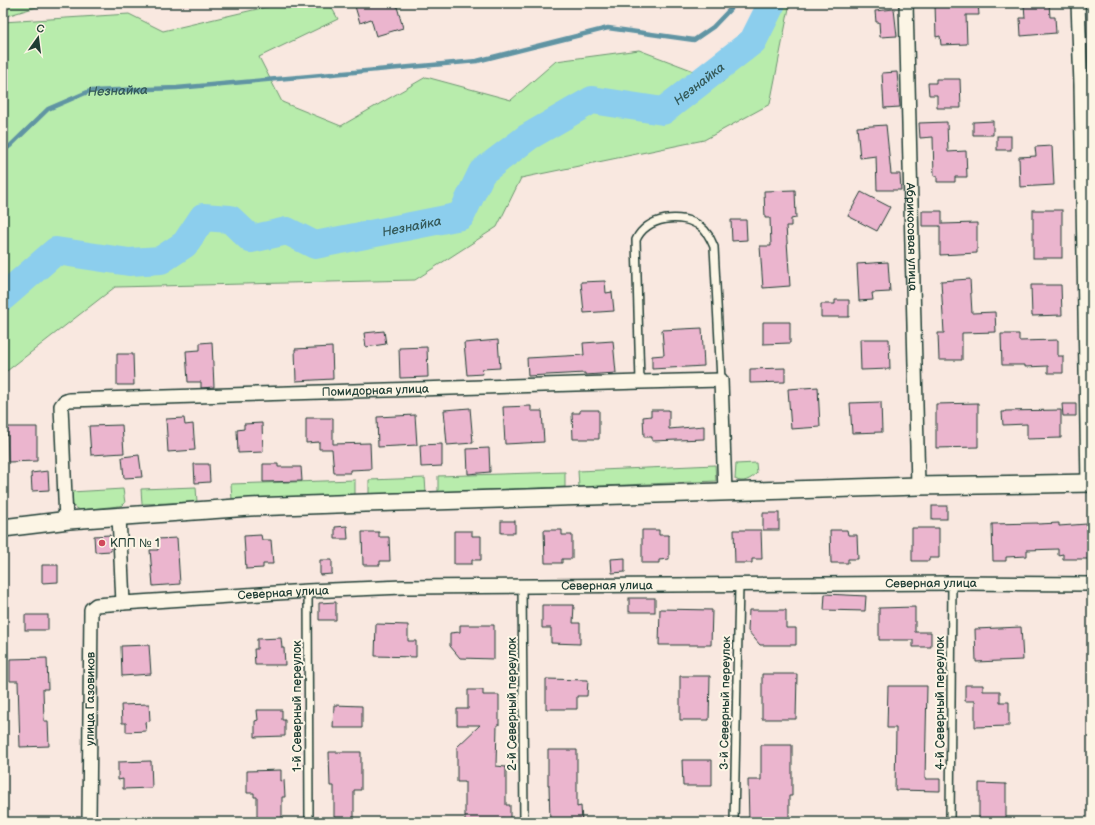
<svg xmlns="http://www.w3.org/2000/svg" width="1095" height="825" font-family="'Balsamiq Sans',sans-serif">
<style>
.green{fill:#b8ecac;stroke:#6c9470}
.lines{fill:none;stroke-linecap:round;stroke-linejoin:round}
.stream{stroke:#6094a3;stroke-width:4.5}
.river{stroke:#8cceed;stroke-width:28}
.building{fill:#ebb5ce;stroke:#1f3d34}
.service-casing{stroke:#1f3d34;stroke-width:10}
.minor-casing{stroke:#1f3d34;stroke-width:16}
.tertiary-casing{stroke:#1f3d34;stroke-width:20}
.service{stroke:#fcf5e5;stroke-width:7}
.minor{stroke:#fcf5e5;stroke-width:13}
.tertiary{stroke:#fcf5e5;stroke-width:17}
.poi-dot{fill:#d1495b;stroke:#fcf5e5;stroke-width:1.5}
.labels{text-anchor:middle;stroke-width:4;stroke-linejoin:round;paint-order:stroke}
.street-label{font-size:12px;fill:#1f3d34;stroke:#fcf5e5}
.poi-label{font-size:12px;fill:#1f3d34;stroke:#fcf5e5;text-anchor:start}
.water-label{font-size:13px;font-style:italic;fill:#355a59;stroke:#fcf5e5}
</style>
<rect width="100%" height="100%" fill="#f9e8e0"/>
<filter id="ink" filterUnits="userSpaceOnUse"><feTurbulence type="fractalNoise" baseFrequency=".025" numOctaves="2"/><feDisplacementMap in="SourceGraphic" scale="8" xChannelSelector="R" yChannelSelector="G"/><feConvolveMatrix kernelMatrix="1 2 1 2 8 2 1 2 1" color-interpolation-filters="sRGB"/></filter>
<g filter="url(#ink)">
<g class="green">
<path d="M3,3H50L3,17Z"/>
<path d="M283,3H329L338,19L259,57L282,102L341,126L426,77L511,100L556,61L639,50L723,82L761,3H790L770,104L704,140L521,178L497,227L415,280L115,287L3,374V22L129,14L163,31Z"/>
<path d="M756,463L757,473C751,479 743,484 735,479L736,464Z"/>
<path d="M715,465L716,481L579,487L578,471Z"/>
<path d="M565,472V487L438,492V476Z"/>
<path d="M425,478L426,492L369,494V480Z"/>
<path d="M355,480V495L232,499L231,484Z"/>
<path d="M196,487L197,502L142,504L141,489Z"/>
<path d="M123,489L125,503L123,505L119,506L80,510L73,506L71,492Z"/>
</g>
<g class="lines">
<path class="stream" id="s1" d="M3,151L10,146L48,109L90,91L177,88L477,61L608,28L694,40L713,27L736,3"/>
<path class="river" id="s2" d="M3,297L56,251L129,262L161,260L185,244L203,217L230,219L251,239L287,231L315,245L461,216L482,172L528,137L592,100L663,111L753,41L772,3"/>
</g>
<g class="building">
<path d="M354,3H396L403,28L376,36L371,19L360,23Z"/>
<path d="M978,3L979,15H966L967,44L941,45L940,36L936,37L935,4Z"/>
<path d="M1049,3L1050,17H1055L1056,33L1021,36L1020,18H1025L1024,4Z"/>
<path d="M894,9L897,36L880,37L879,22H876L875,11Z"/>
<path d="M897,72L900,107L884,108L882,73Z"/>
<path d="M936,79H960L961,108H937V95H929L928,83H936Z"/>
<path d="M993,121V135H973V122Z"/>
<path d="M947,122L948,152L966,151L967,177H955V182H937V176H934L933,137L920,138L919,123Z"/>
<path d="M886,125L891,174H900L901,190H877L876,156L860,158L857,127Z"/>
<rect x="997" y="136" width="14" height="14"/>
<path d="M1052,146L1054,185L1020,187L1019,157L1036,156L1035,147Z"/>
<path d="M795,190L796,218L791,219V226H786L790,286L763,288L760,246H771L770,218H765L764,191Z"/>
<path d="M861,192L890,207L877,231L848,216Z"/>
<rect x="1033" y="210" width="29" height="48"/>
<path d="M922,211H942V224L977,223V253L940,255V226H922Z"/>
<path d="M731,220H746L747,240L732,241Z"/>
<path d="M888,262L890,292L872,293L873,300L859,301L857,264Z"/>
<path d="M970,279L972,313L995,312L996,332L962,333V360H939L938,333H944L941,281Z"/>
<path d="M605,281L606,293L612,292L614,311L584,313L581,282Z"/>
<path d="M1031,285H1061L1062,315L1032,316Z"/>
<path d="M835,300H849V317H821V304H835Z"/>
<path d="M763,322H790V343L763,344Z"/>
<path d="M702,328L704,366L652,369V356L664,355L662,330Z"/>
<path d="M384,331L386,344L366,347L364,333Z"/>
<path d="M1001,334H1019V341L1058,340V356H1063V373H1048V366L1025,367V365H1002Z"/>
<path d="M860,339H889L890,369L861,370Z"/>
<path d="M498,340L500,368L482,369L483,374L467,375L464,343Z"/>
<path d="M613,341L616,373L585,375V373L528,376L527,358L584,355L583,343Z"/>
<path d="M212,342L214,387L201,388V382H188L186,351L200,350V343Z"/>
<path d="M332,347L333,379L296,381L295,349Z"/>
<path d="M427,347L428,377L400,378L399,348Z"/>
<path d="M117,354H133L134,385H117Z"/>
<path d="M785,368V382L750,383V369Z"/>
<path d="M818,387L820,427L791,429L788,389Z"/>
<path d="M881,402L882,432L852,433L850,403Z"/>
<path d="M978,403V447L936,448V404Z"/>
<path d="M1062,404H1076V416H1063Z"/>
<path d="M531,406V411H542L544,442L505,444L503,407Z"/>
<path d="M470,408L473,443L447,445L444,410Z"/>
<path d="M580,410H599V439H573L572,413H580Z"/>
<path d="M651,410H669V429L704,426V439L652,441V437H644L643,417L651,416Z"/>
<path d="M1061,410V438L1027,439V424L1003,425L1002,412H1005V411Z"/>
<path d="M415,415L417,445L378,447L377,417Z"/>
<path d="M184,418L185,425L193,424L195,450L168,452L166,419Z"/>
<path d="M306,418H333V444L370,443L371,469L350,470V473H334L332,449H319V442L306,443Z"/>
<path d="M262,423L263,452L238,453L237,430L244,429V424Z"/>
<path d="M122,425L124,453L91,455L89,426Z"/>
<path d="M7,427H37V461L8,462Z"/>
<path d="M442,444V466L421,467L420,445Z"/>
<path d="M489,448L490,472L468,474L467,449Z"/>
<path d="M139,455L142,477L124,478L122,457Z"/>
<path d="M194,464H209L210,482L195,483Z"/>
<path d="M263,464H278V467H301L302,481L263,482Z"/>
<path d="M48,471L49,490L32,491L31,473Z"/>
<rect x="932" y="506" width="15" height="13"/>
<rect x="763" y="513" width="16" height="17"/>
<rect x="501" y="521" width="14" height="12"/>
<path d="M1038,523V524L1059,523V526L1087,524L1089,559H1063V554L1058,555V549L1027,550V556L1006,557V561H993L992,524Z"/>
<path d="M347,526L348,539H335V527Z"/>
<path d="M912,528H939V558H929V561H912Z"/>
<path d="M544,530H562V535H572V559H562V563H545Z"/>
<path d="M642,530H659V535H669V559L659,560V563H642Z"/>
<path d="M734,530H761L762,559H752V563H735Z"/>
<path d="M830,530H847L848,535H857L858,559H848V563H831Z"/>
<path d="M454,531H472V536H481V560H472V564H454Z"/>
<path d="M362,532H379V537H389L390,561H380V565H363Z"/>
<path d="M110,535L111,551L95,552L94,536Z"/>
<path d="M261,535L262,540H271L273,564H263V568L246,569L244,536Z"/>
<path d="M177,538L180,584L153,586L150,550H158L157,539Z"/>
<path d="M625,558V572L612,573L611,559Z"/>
<path d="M320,560H332V574L320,575Z"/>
<path d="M42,565H58V582L42,583Z"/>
<path d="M825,594L866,596L865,611L824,610Z"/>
<rect x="629" y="598" width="26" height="14"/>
<path d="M336,602V620H319V603Z"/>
<path d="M542,605H574L573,623H580V644L551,643V628H542Z"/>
<path d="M915,607V632H931V647H913V640H879V608Z"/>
<path d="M660,609L712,610L711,645H659Z"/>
<path d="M749,610H786V628H796V645H760L748,631Z"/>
<rect x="25" y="615" width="23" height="15"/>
<path d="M376,624L408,625V641H416V657L375,656Z"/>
<path d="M460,625H494V659L460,658L450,646V633L460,632Z"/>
<path d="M1021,627L1023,660L976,662L975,629Z"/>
<path d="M281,638L282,648H284L285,665H255L254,649H257V639Z"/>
<path d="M149,645L151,674L122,676L121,646Z"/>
<path d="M47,658L48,689H43L44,721H48L49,746L20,747L18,681H10V659Z"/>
<path d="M762,674H797L796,719H762Z"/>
<path d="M680,676H710L709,720H680Z"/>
<path d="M546,679L588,680L587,696H577V709H546Z"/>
<path d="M965,685H983V691H1000V702H1009V726L975,727V701H965Z"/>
<path d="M888,686H927L925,779H940V791L895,790L896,728H887Z"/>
<path d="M468,690H483V695H499V725H497L496,766L506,767V805H510V819L502,818V822H465V782H457V747L480,725H457V709H468Z"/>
<path d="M149,704L150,721L145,722L146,731L126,732V723H122L121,705Z"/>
<path d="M334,705L362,706V728H333Z"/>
<path d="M257,710H282V720H285V736L255,737V721L258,720Z"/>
<path d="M761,745H792V796H789V822H749L748,780H761Z"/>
<path d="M548,750H577V807L581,806L582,822H550L549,785H548Z"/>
<path d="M329,752H361V790H354V822H334V786H330Z"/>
<path d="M682,760H712V786H683Z"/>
<path d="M151,761L152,788L123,789V779L118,780V762Z"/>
<path d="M281,770V781L284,780L285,797H282V822H257V797H254V793H247V771Z"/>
<path d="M979,783L1006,784V822L979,821Z"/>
</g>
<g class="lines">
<defs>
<g id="service">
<path d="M640,382L636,240C646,217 682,212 701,227C708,232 711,240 714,247L721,380"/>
<path d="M522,586L524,822"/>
<path d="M308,591L309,822"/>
<path d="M734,822L739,585"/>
<path d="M950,822L952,583"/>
</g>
<g id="minor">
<path id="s3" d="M906,3L918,486"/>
<path d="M1078,3L1081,85L1088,483"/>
<path d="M119,516L123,603"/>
<path id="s4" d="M66,520L61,406L64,402L69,400L640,382L721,380L725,492"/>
<path id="s5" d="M89,822L91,609L96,605L123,603L308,591L403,587L952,583L1092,584"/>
</g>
<path id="tertiary" d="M3,528L69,520L250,507L365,503L918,486L1092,483"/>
</defs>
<use href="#service" class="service-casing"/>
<use href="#minor" class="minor-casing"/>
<use href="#tertiary" class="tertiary-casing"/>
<use href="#service" class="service"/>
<use href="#minor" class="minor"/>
<use href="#tertiary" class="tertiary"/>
</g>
</g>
<circle class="poi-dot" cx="102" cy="543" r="4"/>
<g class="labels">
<g class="street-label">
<text dy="4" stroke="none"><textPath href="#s3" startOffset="234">Абрикосовая улица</textPath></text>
<text dy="4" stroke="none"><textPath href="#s4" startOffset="431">Помидорная улица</textPath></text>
<text dy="4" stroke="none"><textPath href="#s5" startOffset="1055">Северная улица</textPath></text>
<text dy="4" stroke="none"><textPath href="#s5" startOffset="731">Северная улица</textPath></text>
<text dy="4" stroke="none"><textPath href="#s5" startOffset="407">Северная улица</textPath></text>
<text dy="4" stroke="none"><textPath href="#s5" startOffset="123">улица Газовиков</textPath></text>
<text transform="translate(725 703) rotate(-89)" y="4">3-й Северный переулок</text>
<text transform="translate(940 703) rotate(-90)" y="4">4-й Северный переулок</text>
<text transform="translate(512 704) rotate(-90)" y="4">2-й Северный переулок</text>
<text transform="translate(297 706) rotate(-90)" y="4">1-й Северный переулок</text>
</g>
<g class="poi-label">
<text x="110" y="547">КПП № 1</text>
</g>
<g class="water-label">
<text dy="5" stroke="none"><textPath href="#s2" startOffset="808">Незнайка</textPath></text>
<text dy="5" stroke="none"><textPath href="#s1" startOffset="135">Незнайка</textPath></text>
<text dy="5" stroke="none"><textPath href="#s2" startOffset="460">Незнайка</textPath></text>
</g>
</g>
<rect width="1095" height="825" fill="none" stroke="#fcf5e5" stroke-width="16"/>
<rect x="8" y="8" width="1079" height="809" fill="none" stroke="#1f3d34" stroke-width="1.5" filter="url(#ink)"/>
<g transform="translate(38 38) rotate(14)" stroke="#fcf5e5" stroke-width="3" paint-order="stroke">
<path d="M0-3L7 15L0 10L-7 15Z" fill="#1f3d34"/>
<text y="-6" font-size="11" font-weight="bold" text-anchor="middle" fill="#1f3d34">С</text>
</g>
</svg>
